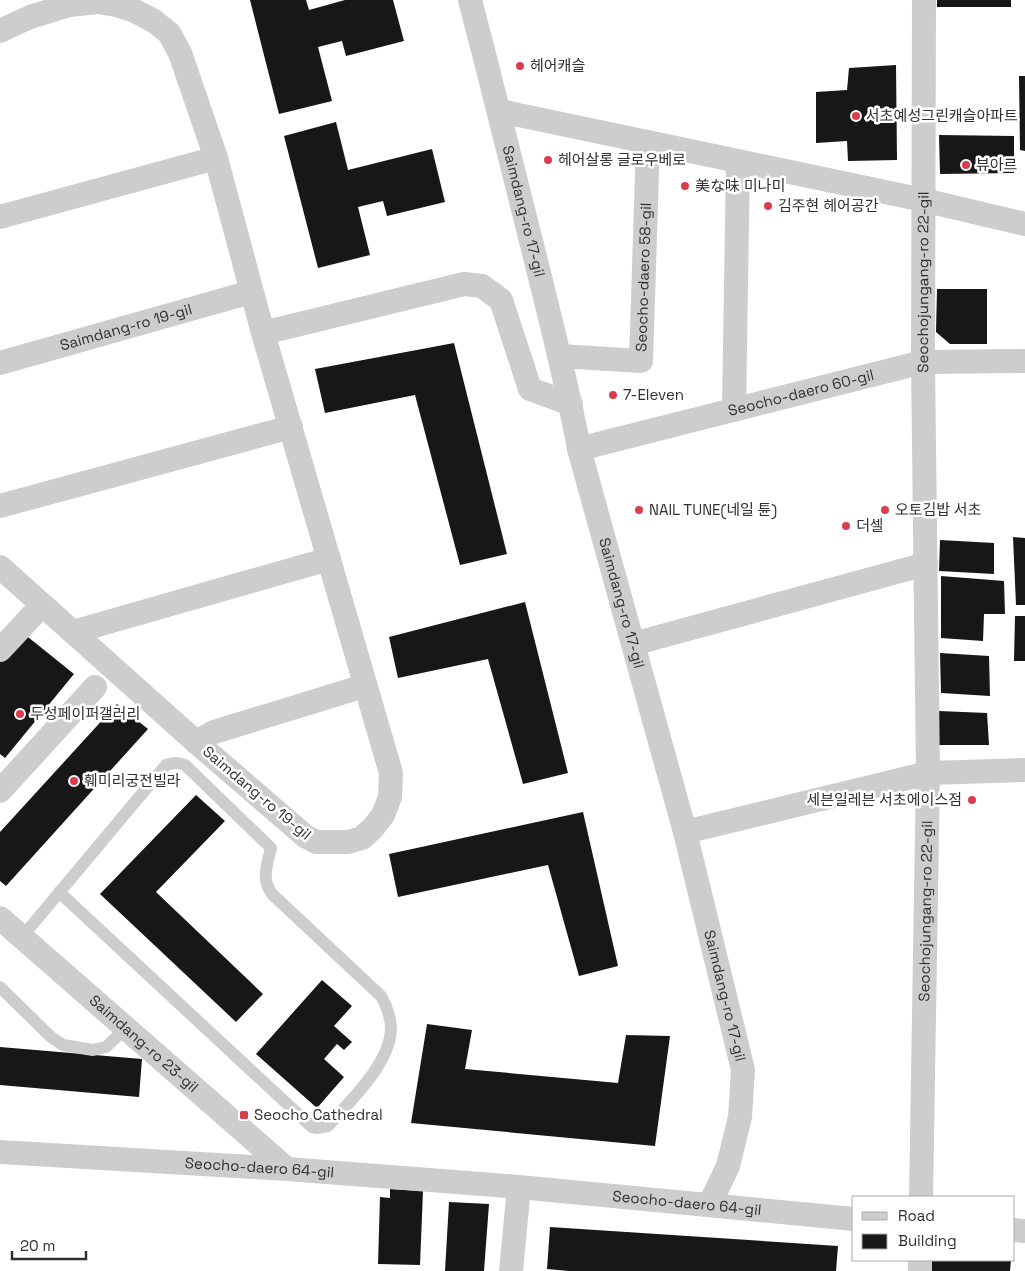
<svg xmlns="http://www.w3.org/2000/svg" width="1025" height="1271" font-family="'Space Grotesk','Noto Sans KR','Noto Sans JP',sans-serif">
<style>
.building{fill:#171717}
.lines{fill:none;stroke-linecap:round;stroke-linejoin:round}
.lane{stroke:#cdcdcd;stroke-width:12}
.street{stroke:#cdcdcd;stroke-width:24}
.poi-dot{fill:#da3e4b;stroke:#fff;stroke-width:2}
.labels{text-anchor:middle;stroke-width:5;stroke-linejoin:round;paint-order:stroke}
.poi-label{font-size:15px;fill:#303030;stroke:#fff;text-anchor:start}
.street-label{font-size:15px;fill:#303030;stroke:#fff}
</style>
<rect width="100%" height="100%" fill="#fff"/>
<g class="building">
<path d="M250,0H306L309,10L345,0H393L404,41L346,56L342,41L318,47L332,101L279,114Z"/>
<rect x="937" y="0" width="74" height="7"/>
<path d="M896,65L897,160L848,161L847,141L816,143V92L847,90L849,68Z"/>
<path d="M1019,76H1025V151L1020,150Z"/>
<path d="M336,122L348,170L432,149L445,202L387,216L383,201L358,207L370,255L318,268L284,136Z"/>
<path d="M939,135L1014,136V173L940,174Z"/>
<path d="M937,289H987V344H950L936,332Z"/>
<path d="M454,343L507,554L460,565L415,395L325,413L315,369Z"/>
<path d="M1013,537L1025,538V605H1016Z"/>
<path d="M940,540L994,543V574L939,571Z"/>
<path d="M941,576L1004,581L1005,614H984L983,641L941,638Z"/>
<path d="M525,602L568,773L523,784L488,659L398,678L389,637Z"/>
<path d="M1015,616H1025V661H1014Z"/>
<path d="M23,633L74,674L5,758L0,754V662Z"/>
<path d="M940,653L989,656L990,696L941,693Z"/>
<path d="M117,704L148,729L6,886L0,881V832Z"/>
<path d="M939,711L987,713L989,745H939Z"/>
<path d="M196,795L225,821L156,892L263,994L236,1022L100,894Z"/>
<path d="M583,812L618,966L579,976L548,865L398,897L389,854Z"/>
<path d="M322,980L352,1006L334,1026L352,1042L344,1050L337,1044L324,1059L344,1077L317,1108L256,1054Z"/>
<path d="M427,1024L472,1030L465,1069L618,1083L626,1035L670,1036L655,1146L411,1123Z"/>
<path d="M0,1047L142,1059L139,1097L0,1085Z"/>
<path d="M390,1189L423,1191L420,1265L378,1264L380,1197L390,1198Z"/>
<path d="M449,1202L489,1204L484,1271H445Z"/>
<path d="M550,1227L838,1246L836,1271H569L547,1269Z"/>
<path d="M932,1260H1011L1010,1271H931Z"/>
</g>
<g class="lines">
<g class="lane">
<path d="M22,937L166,765C173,762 178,762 185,765L271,848C267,865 261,879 272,894L381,996C387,1007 391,1017 391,1029C390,1064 350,1101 328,1126L317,1128L312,1127L59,892"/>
<path d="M0,987L51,1037L63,1045L93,1050L106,1047L126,1028"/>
</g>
<g class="street">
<path id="s1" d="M470,0C493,88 515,176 537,265C552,326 568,387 579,449L685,832L743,1070L740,1117L728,1166L710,1204"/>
<path d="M0,31L30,17L69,5L98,2L116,5L133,10L154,21L169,33L180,53L216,158L263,333L391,773L390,797L383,815L373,828L362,838L348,842H316L305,836L196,742L0,567"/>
<path d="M500,111L923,200L1025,224"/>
<path d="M0,217L216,158"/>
<path d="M263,333L464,284L482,286L501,300L530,389L571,404"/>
<path id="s2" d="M559,356L641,361L648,142"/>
<path id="s3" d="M0,363L251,292"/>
<path d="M734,410L738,161"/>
<path id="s4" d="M579,449L923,362L1025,361"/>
<path d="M0,506L291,427"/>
<path d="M73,632L329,559"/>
<path d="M633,644L926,564"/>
<path d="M0,650L42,605"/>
<path d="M196,742L214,732L364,686"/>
<path d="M0,791L95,687"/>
<path d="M685,832L928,773L1025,770"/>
<path id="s5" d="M0,918L287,1169"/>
<path id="s6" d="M0,1152L287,1169L519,1187L854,1219"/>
<path id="s7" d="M921,1197L928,773L923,362L924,0"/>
<path d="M1014,1230L1025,1231"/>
<path d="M511,1271L519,1187"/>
<path d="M920,1271V1260"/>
</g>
</g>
<g class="poi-dot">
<circle cx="520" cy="66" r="5"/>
<circle cx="856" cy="116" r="5"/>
<circle cx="548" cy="160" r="5"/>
<circle cx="966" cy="165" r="5"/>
<circle cx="685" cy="186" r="5"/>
<circle cx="768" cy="206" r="5"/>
<circle cx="613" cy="395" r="5"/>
<circle cx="639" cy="510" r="5"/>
<circle cx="885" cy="510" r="5"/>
<circle cx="846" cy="526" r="5"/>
<circle cx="20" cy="714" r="5"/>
<circle cx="74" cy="781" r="5"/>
<circle cx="972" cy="800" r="5"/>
<rect x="239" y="1110" width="10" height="10" rx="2.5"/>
</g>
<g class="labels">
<g class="poi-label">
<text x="530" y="71">헤어캐슬</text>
<text x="866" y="121">서초예성그린캐슬아파트</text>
<text x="558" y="165">헤어살롱 글로우베로</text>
<text x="976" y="170">뷰아르</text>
<text x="695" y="191">美な味 미나미</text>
<text x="778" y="211">김주현 헤어공간</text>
<text x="623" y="400">7-Eleven</text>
<text x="649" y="515">NAIL TUNE(네일 튠)</text>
<text x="895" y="515">오토김밥 서초</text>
<text x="856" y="531">더셀</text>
<text x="30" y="719">두성페이퍼갤러리</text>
<text x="84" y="786">훼미리궁전빌라</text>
<text x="962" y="805" text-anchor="end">세븐일레븐 서초에이스점</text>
<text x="254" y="1120">Seocho Cathedral</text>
</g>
<g class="street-label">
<text dy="5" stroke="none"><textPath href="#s1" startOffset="218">Saimdang-ro 17-gil</textPath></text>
<text dy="5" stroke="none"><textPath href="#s2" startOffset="166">Seocho-daero 58-gil</textPath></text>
<text dy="5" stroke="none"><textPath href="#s7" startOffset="915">Seochojungang-ro 22-gil</textPath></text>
<text dy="5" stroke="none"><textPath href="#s3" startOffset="131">Saimdang-ro 19-gil</textPath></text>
<text dy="5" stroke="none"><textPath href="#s4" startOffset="229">Seocho-daero 60-gil</textPath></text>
<text dy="5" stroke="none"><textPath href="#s1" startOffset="622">Saimdang-ro 17-gil</textPath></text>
<text transform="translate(257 793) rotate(40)" y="5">Saimdang-ro 19-gil</text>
<text dy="5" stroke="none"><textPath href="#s7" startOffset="286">Seochojungang-ro 22-gil</textPath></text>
<text dy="5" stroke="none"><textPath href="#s1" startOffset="1028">Saimdang-ro 17-gil</textPath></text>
<text dy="5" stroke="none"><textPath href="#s5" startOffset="191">Saimdang-ro 23-gil</textPath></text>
<text dy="5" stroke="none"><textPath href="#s6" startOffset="260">Seocho-daero 64-gil</textPath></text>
<text dy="5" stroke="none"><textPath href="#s6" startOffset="689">Seocho-daero 64-gil</textPath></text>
</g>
</g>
<rect x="852" y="1196" width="162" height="65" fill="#ffffff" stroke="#acacac"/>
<rect x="862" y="1212" width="25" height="8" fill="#cdcdcd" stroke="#acacac"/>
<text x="898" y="1221" font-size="15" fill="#303030">Road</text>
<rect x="862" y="1234" width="25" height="15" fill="#171717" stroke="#acacac"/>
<text x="898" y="1246" font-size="15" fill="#303030">Building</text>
<path d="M12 1251v8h74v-8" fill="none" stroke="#303030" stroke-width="2.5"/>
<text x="20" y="1251" font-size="15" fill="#303030" stroke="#ffffff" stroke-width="4" paint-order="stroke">20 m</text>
</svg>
